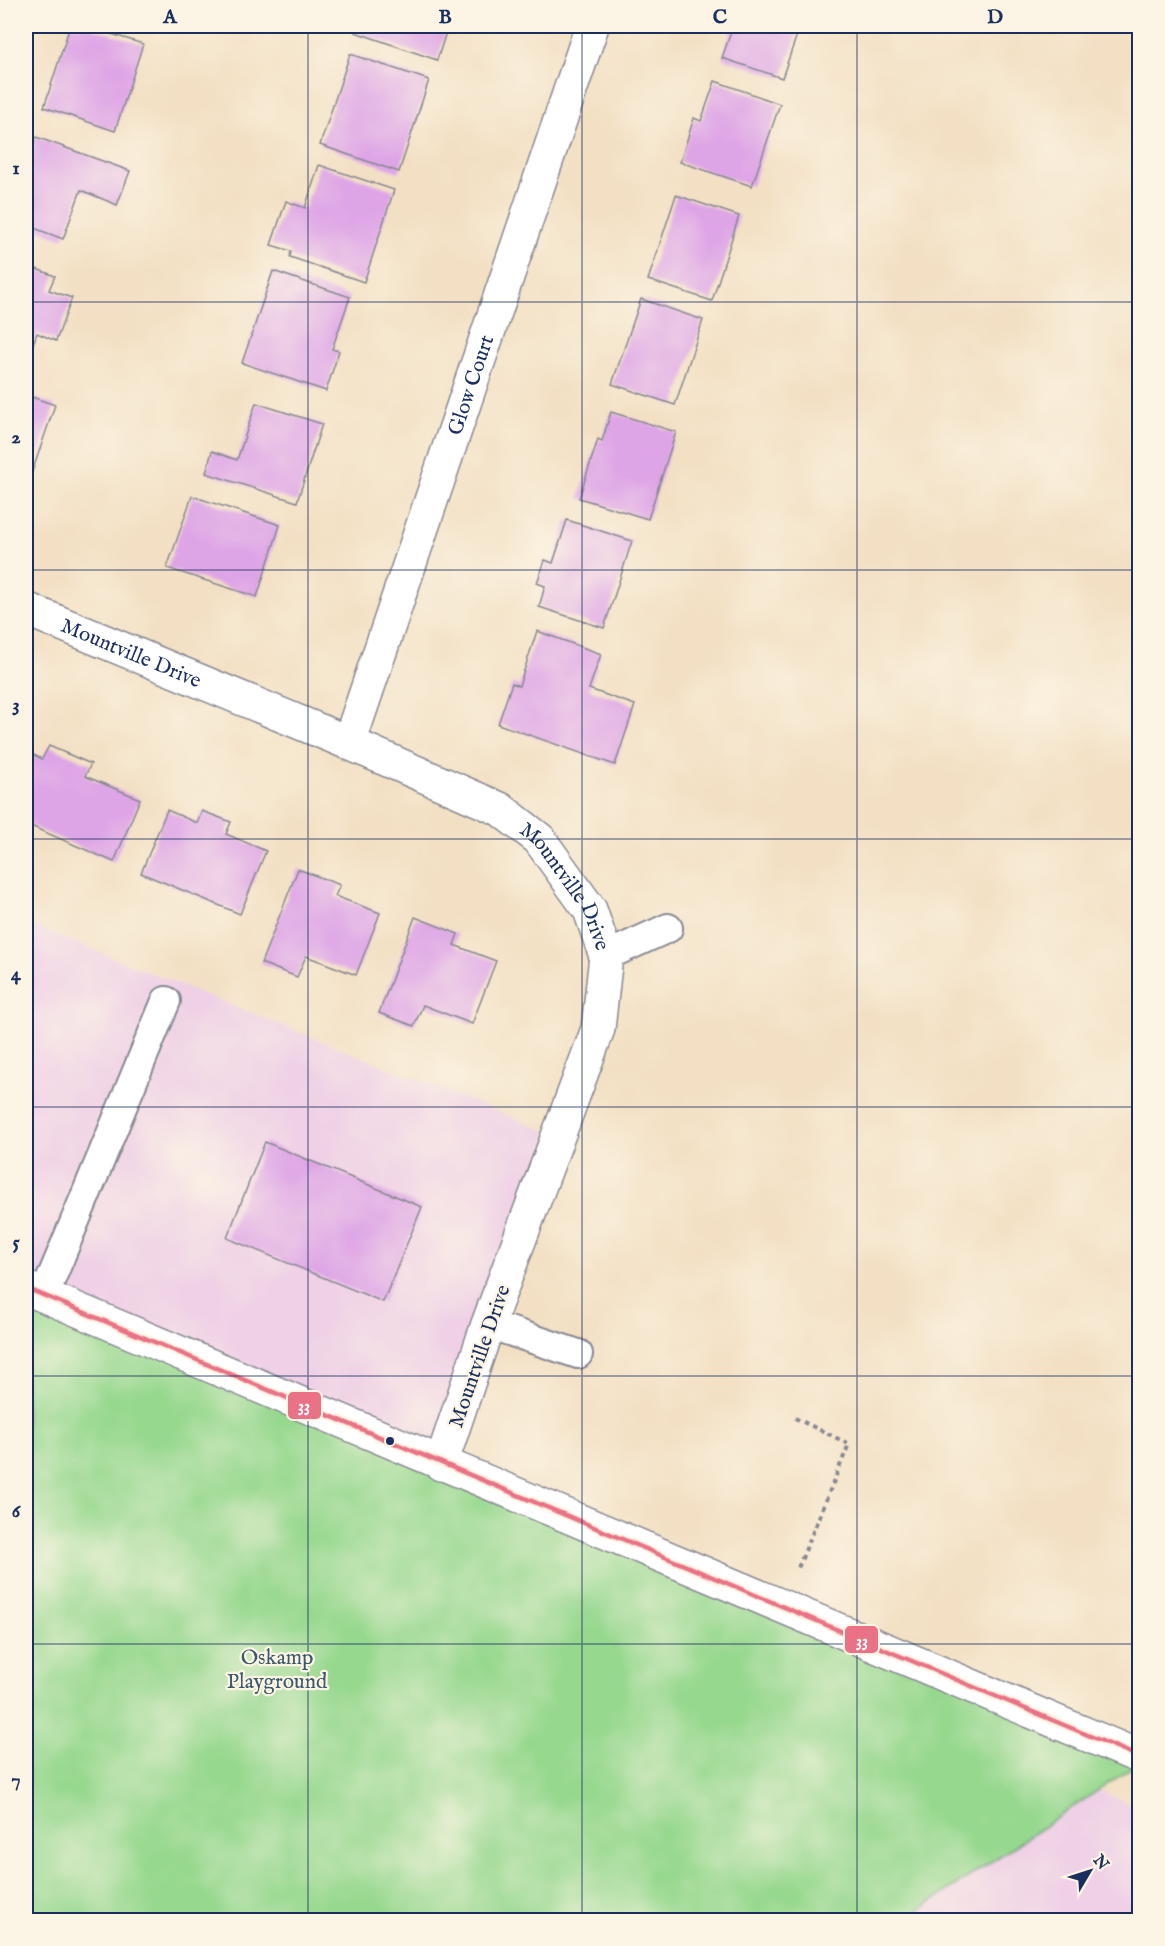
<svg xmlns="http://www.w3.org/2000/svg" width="1165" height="1946" font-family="'IM FELL English',serif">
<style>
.built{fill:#efd0e6}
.green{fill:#97d88f;stroke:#598476;stroke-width:1.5}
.building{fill:#dea5e6}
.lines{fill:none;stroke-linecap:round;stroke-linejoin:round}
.lane-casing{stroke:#878891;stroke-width:32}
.street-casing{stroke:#878891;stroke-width:36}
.path{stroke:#878891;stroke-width:4;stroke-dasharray:4.5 4.5;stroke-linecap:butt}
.lane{stroke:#fff;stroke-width:28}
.street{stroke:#fff;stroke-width:33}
.bus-1-casing{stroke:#fcf5e5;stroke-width:9}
.bus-1{stroke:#ea7286;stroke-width:4.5}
.grid{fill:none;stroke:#1b2f5e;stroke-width:1.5;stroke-opacity:0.55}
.bus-dot{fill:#1b2f5e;stroke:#fcf5e5;stroke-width:2}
.labels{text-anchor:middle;stroke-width:4.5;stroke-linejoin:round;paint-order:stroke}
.street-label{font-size:21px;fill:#1b2f5e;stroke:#fcf5e5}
.park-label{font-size:21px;fill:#3a596a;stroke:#fcf5e5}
.line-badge{stroke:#fcf5e5;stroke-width:2}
.badge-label{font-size:16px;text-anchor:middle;font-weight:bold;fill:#fff}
.neatline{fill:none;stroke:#1b2f5e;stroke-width:2}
.grid-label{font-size:20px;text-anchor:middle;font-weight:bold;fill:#1b2f5e}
</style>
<rect width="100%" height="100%" fill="#fcf5e5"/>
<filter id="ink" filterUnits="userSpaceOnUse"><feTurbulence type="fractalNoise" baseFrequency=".0167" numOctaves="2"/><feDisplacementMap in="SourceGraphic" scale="12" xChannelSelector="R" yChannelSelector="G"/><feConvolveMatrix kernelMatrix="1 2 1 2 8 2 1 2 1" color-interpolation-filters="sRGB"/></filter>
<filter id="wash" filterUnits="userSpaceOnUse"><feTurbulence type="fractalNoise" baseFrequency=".008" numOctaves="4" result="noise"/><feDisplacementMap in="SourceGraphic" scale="24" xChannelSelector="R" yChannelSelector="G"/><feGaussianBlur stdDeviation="1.35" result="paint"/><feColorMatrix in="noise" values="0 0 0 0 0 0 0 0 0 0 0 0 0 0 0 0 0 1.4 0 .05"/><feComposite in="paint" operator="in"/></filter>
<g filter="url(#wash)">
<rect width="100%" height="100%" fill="#f3e0c4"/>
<g class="built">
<path d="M26,923L559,1136L441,1464L26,1288Z"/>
<path d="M1099,1790L1139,1808V1920H904Z"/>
</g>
<path class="green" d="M26,1288L1139,1763L904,1920H26Z"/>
<g id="blocks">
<g class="building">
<path d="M70,26H86L143,44L115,131L44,107Z"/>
<path d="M357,26H448L437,60L355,32Z"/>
<path d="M733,26H800L782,78L722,58Z"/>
<path d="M350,54L429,80L399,172L320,145Z"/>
<path d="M715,81L780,104L752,186L680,162L694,118L701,121Z"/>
<path d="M36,137L130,171L117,205L81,190L63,239L26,225V164Z"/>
<path d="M319,165L394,190L364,282L290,257L291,251L271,245L286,201L305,208Z"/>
<path d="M676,195L739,216L712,301L648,280Z"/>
<path d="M26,265L55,276L49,290L72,298L56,341L37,333L26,364Z"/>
<path d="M273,271L350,297L332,349L339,351L326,391L242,363Z"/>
<path d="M641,299L703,320L675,405L612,384Z"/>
<path d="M26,395L55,405L28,484L26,483Z"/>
<path d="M256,403L322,424L297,502L206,473L212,451L237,460Z"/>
<path d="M611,412L676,432L648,519L579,498L598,439L602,441Z"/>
<path d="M192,496L280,525L257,597L167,568Z"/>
<path d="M567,520L632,541L604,628L539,607L545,586L537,583L545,560L553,563Z"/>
<path d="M537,631L601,654L589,689L635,705L615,765L498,724L512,683L519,686Z"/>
<path d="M49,746L91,764L85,776L140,799L114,862L26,824V773L34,755L42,759Z"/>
<path d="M167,810L197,823L202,811L231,822L226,834L266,851L240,914L141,873Z"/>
<path d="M298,869L340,885L335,896L380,913L356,975L306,956L297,977L261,963Z"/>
<path d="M415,917L458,934L454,945L496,961L472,1024L423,1005L414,1026L379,1013Z"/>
<path d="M265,1142L422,1207L383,1302L227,1238Z"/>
</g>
</g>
</g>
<g filter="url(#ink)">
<use href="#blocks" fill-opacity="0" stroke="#878891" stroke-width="1.5"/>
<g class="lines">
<defs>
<g id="lane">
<path d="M606,956L668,928"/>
<path d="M44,1296L166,1001"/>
<path d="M488,1324L578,1354"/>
</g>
<g id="street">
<path id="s1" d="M26,609L349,743L500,809L539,839L590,910L606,956L598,1029L488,1324L441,1464"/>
<path id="s2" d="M349,743L592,26"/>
<path d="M26,1288L1140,1757"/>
</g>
</defs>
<use href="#lane" class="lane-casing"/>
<use href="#street" class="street-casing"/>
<path class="path" d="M795,1418L849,1444L798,1568"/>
<use href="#lane" class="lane"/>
<use href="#street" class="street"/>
<defs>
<path id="bus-1" d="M26,1288L1140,1757"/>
</defs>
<use href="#bus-1" class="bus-1-casing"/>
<use href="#bus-1" class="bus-1"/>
</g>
</g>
<path class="grid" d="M308,26V1920M582,26V1920M857,26V1920M26,302H1140M26,570H1140M26,839H1140M26,1107H1140M26,1376H1140M26,1644H1140"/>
<circle class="bus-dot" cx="390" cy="1441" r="5"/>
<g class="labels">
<g class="street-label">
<text dy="7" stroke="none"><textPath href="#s2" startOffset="378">Glow Court</textPath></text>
<text dy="7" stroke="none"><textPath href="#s1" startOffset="114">Mountville Drive</textPath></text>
<text dy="7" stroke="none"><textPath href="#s1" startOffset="618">Mountville Drive</textPath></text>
<text transform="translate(479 1356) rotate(-71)" y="7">Mountville Drive</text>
</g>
<g class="park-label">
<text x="277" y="1664">Oskamp<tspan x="277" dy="24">Playground</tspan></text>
</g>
</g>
<g class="line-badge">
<rect x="287" y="1391" width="35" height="29" rx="6" fill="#ea7286"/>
<rect x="844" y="1625" width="35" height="29" rx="6" fill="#ea7286"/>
</g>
<g class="badge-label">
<text x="304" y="1411">33</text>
<text x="862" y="1646">33</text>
</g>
<rect width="1165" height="1946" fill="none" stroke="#fcf5e5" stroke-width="66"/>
<g transform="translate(1090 1871) rotate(51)" stroke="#fcf5e5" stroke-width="4.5" paint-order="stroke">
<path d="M0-4.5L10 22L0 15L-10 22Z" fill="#1b2f5e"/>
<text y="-9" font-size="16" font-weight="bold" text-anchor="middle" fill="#1b2f5e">N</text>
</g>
<rect x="33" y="33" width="1099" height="1880" class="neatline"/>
<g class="grid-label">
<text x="170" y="23">A</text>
<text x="445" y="23">B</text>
<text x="720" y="23">C</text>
<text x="995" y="23">D</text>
<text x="16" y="174">1</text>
<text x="16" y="443">2</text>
<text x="16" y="711">3</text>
<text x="16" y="980">4</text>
<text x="16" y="1248">5</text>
<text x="16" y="1517">6</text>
<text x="16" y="1786">7</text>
</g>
</svg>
